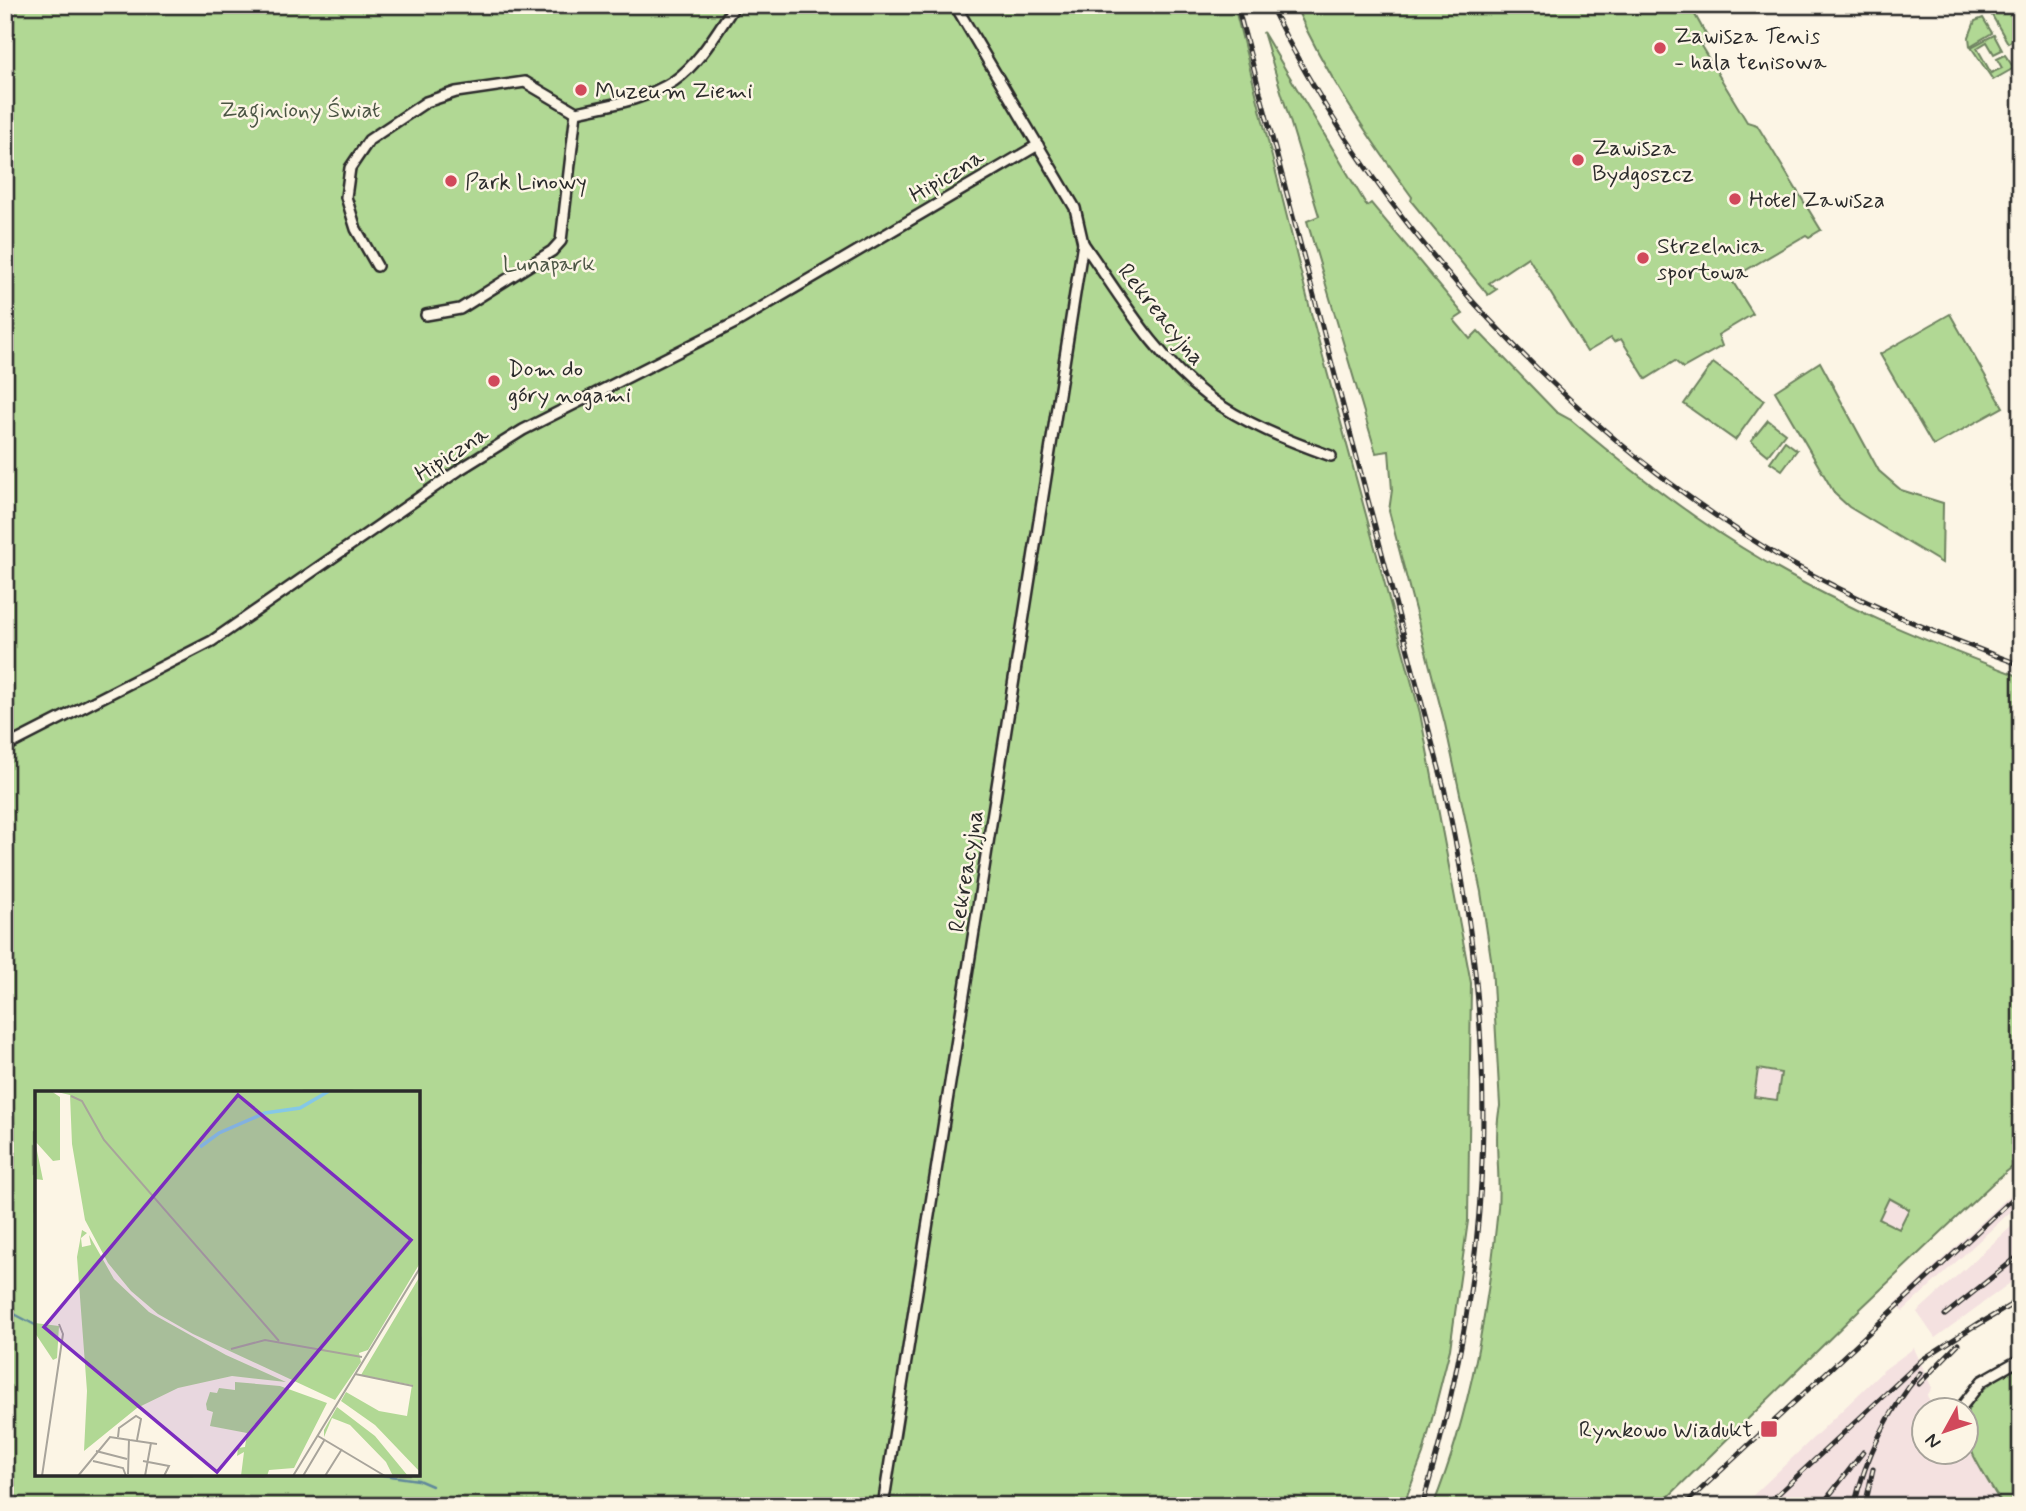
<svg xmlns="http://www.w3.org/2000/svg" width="2026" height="1511" font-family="Mynerve,sans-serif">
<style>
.built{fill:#f4e1e0}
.green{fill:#b1d894;stroke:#6e8260;stroke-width:2;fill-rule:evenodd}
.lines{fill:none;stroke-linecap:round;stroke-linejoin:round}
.stream{stroke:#61899b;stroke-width:2.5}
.minor-casing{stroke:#2b2b2b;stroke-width:14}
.minor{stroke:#fcf5e5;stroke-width:9}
.rail-casing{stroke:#2b2b2b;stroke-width:5}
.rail{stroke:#fcf5e5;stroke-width:2.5;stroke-dasharray:8;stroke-linecap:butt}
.poi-dot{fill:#d1495b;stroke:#fcf5e5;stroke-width:2.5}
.labels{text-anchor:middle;stroke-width:5;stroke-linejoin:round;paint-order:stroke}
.poi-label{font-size:23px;fill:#2b2b2b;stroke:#fcf5e5;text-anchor:start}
.park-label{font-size:23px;fill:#4c5645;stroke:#fcf5e5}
.street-label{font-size:23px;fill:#2b2b2b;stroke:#fcf5e5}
.inset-river{fill:none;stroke:#85c8e6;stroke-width:3.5}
.inset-road{fill:none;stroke:#a8a49b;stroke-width:2}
.view{fill:#7b2cbf;fill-opacity:0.15;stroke:#7b2cbf;stroke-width:3.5}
.inset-edge{fill:none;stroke:#2b2b2b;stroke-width:3.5}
</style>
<rect width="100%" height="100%" fill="#fcf5e5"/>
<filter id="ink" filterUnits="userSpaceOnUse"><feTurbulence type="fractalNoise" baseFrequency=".0143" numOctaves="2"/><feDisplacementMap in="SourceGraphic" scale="14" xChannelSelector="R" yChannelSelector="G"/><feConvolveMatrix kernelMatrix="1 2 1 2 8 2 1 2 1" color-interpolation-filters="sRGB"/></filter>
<g filter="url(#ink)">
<g class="built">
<path d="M1758,1069L1781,1073L1777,1100L1754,1097Z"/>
<path d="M2021,1185V1202L1903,1311L1895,1304Z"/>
<path d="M1889,1198L1910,1209L1899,1229L1878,1219Z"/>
<path d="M2021,1218V1275L1935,1338L1917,1312Z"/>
<path d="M1914,1348L1932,1388L1927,1396L1936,1409L1924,1410V1452H1966L1967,1445L2003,1506H1742L1885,1369Z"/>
</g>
<g class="green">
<path d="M5,5H1234L1311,313L1420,713L1471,983L1468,1221L1450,1349L1423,1454L1403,1506H5ZM37,1093H418V1474H37Z"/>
<path d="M1295,5H1707L1694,13L1709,40L1701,46L1747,122L1757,125L1821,230L1809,237L1806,235L1731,279L1753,314L1718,335L1722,346L1683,368L1675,361L1646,379L1621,339L1614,342L1611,338L1587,352L1528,257L1489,283L1497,289L1488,295L1411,201L1412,197C1367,135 1326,75 1295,5Z"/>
<path d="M1986,5H2004L2009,12L2016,5H2021V35L2008,43Z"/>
<path d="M1983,18L1992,33L1970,46L1969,37L1975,21Z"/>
<path d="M1263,32L1367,206L1371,203L1463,314L1454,320L1470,339L1478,331L1556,412L1571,420C1631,471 1695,521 1764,561C1845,609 1933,644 2021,677V1160L1995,1181L1858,1311L1659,1506H1433C1471,1411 1488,1309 1498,1208C1501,1174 1493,1140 1500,1106L1492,965L1481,892L1445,724L1389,511L1392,490L1389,451L1376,453L1307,221L1319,216ZM1758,1069L1781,1073L1777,1100L1754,1097ZM1889,1198L1909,1209L1899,1229L1879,1219Z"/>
<path d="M1994,35L2002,50L1994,54L1987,42L1977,48L1991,73L2002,68L1997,59L2005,55L2014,68L1993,80L1971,47Z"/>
<path d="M1950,314L2003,407L1933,446L1880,354Z"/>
<path d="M1820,362L1879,471L1901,490L1943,503L1942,563L1849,507L1835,494L1775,391Z"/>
<path d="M1713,363L1764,400L1735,440L1684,404Z"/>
<path d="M1768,420L1785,433L1768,455L1751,441Z"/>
<path d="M1785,441L1797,450L1782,470L1770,462Z"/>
<path d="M2021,1365V1506H2003C1962,1439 1937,1408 2021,1365Z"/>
</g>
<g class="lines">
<g class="stream">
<path d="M5,1309L37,1326"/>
<path d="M377,1474L418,1480L432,1486"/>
</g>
<defs>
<g id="minor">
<path d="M1083,243C1119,294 1155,357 1207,396C1243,423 1289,441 1331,456"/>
<path d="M377,266L356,229L346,197L350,168L369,140L426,102L456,92L525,82L576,112C609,105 645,100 674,81C699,64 718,30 735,5"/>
<path d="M426,315L460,309L552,251L561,241L576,112"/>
<path d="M5,747L212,641L459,470L523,430L735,323L1038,145"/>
<path d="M1959,1410L1982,1381L2021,1359"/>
<path d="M883,1506L1083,243L1075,208L955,5"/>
</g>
</defs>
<use href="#minor" class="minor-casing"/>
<use href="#minor" class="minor"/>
<defs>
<g id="rail">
<path d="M1237,5L1444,787C1501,1041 1497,1256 1422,1506"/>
<path d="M1270,5C1378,227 1576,438 1789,562C1863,604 1941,636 2021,665"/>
<path d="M1945,1315L2021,1254"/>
<path d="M1976,1326L2021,1299"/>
<path d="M1919,1384L1958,1344"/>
<path d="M1683,1506L2021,1191"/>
<path d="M1765,1506L1923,1359L1982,1321"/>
<path d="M1821,1506L1863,1452"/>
<path d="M1854,1506C1866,1456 1887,1413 1920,1373"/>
<path d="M1865,1506L1873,1469"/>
</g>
</defs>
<use href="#rail" class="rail-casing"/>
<use href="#rail" class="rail"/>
</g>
</g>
<g class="poi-dot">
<circle cx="1660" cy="48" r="7"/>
<circle cx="581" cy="90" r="7"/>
<circle cx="1578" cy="160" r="7"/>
<circle cx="451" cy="181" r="7"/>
<circle cx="1735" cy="199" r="7"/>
<circle cx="1643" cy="258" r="7"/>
<circle cx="494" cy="381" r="7"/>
<rect x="1760" y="1420" width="18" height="18" rx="3.5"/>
</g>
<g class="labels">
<g class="poi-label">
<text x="1674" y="43">Zawisza Tenis<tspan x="1674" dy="26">- hala tenisowa</tspan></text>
<text x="595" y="98">Muzeum Ziemi</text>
<text x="1592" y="155">Zawisza<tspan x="1592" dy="26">Bydgoszcz</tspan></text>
<text x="465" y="189">Park Linowy</text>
<text x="1749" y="207">Hotel Zawisza</text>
<text x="1657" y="253">Strzelnica<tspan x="1657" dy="26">sportowa</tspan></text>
<text x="508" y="376">Dom do<tspan x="508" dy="26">góry nogami</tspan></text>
<text x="1753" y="1437" text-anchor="end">Rynkowo Wiadukt</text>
</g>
<g class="park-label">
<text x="300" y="117">Zaginiony Świat</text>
<text x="549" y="271">Lunapark</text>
</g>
<g class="street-label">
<text transform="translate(946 175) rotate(-31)" y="8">Hipiczna</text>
<text transform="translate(1162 314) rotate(51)" y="8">Rekreacyjna</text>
<text transform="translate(451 453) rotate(-33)" y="8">Hipiczna</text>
<text transform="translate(965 871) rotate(-81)" y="8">Rekreacyjna</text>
</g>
</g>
<g transform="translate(35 1091)">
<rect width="385" height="385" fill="#fcf5e5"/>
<path d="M0,0H16L25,6V69L18,70L0,50L8,89L0,88ZM18,0H385V172L333,259L324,262L326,271L300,309L158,243L123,223L96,200L73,172L50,129L37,53L35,4ZM47,139L52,142L46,147L47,156L56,154L54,144L79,188L114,221L191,264L251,291L197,285L143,297L102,317L49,360L52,300L42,166ZM385,185V381L340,334L306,310L311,301L344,320L372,325L377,294L326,284ZM0,232L24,235L22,267L18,269L0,242ZM200,291L245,295L292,312L259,377L234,379L232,385H206L209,361L202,365L203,357L210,356L212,342L175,335L178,321L172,319L171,313L175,301L182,302L184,297L200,299ZM302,316L340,345L373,385H358L351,371L315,334L297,327L289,346V339Z" fill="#b1d894"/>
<path class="inset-river" d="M165,56L184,42L230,22L265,17L294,0"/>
<path class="inset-road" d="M36,5L47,10L69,49L244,250M196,258L230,249L327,266M320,283L378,295M283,345L350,385M83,346L84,337L101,325L106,328L102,349M61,360L92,368M58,370L88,377L91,385M108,370L134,375L129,385M93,383L94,348M7,385L28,243L24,233M43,385L75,346L122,353M110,385L116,352M258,385L385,177M268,385L290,348M290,385L307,358"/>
<path class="view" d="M203,4L376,149L182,381L9,236Z"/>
<rect width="385" height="385" class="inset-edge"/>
</g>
<rect width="2026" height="1511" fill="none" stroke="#fcf5e5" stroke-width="28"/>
<rect x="14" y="14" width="1998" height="1483" fill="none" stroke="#2b2b2b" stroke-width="2.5" filter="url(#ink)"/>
<g transform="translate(1945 1431) rotate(230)"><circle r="33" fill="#fcf5e5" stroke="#a8a49b" stroke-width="2"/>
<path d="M0-5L12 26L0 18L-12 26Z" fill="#d1495b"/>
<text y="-10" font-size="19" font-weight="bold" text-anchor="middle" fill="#2b2b2b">N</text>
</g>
</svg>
